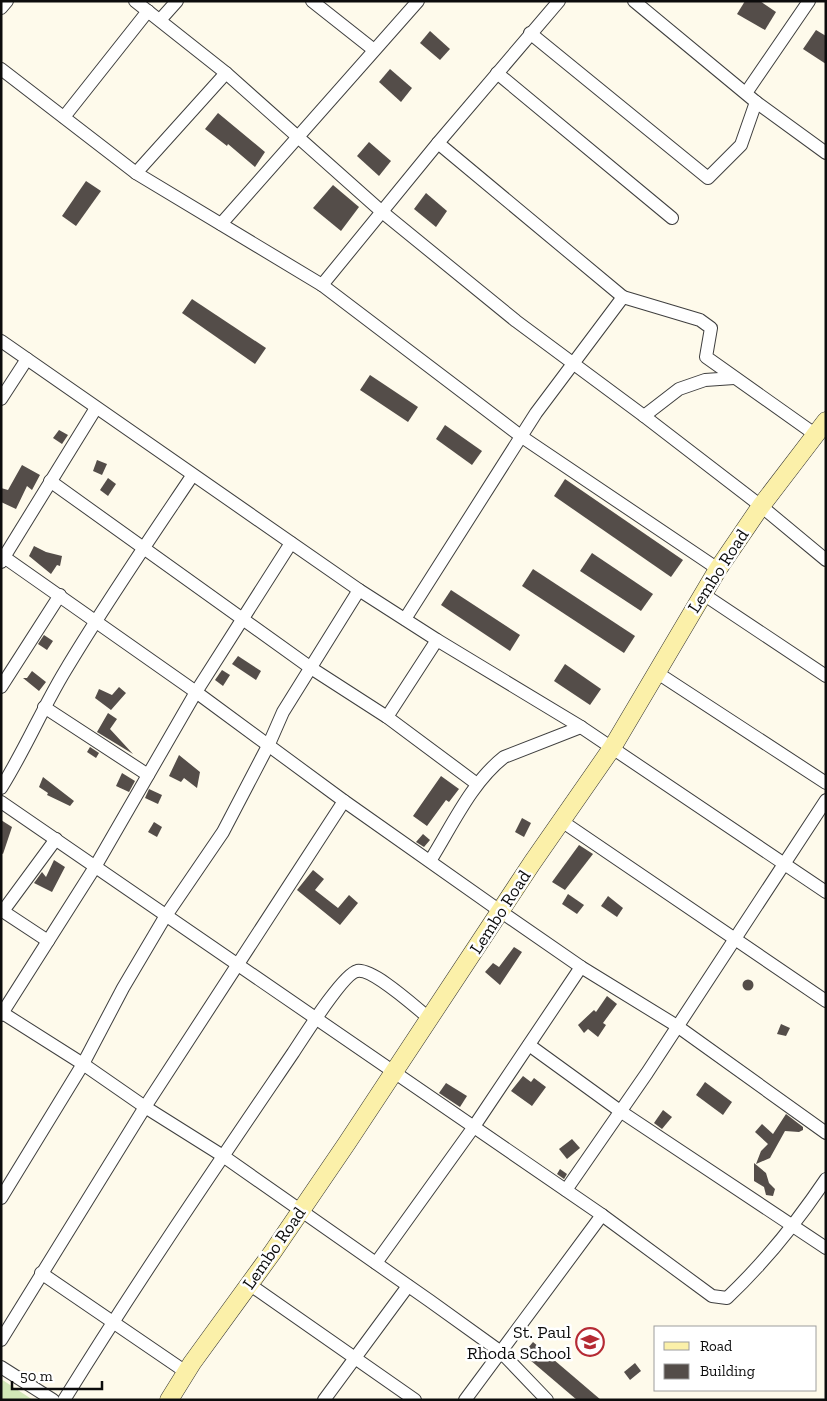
<svg xmlns="http://www.w3.org/2000/svg" width="827" height="1401" font-family="'Zilla Slab',serif">
<style>
.green{fill:#d1e7b7}
.building{fill:#544d49}
.lines{fill:none;stroke-linecap:round;stroke-linejoin:round}
.street-casing{stroke:#3f3f3f;stroke-width:14}
.secondary-casing{stroke:#2e2e2e;stroke-width:19}
.street{stroke:#fff;stroke-width:12}
.secondary{stroke:#fbf0a9;stroke-width:18}
.labels{text-anchor:middle;stroke-width:5;stroke-linejoin:round;paint-order:stroke}
.street-label{font-size:18px;fill:#0c0c0c;stroke:#fff}
.poi-label{font-size:18px;fill:#0c0c0c;stroke:#fff;text-anchor:end}
</style>
<rect width="100%" height="100%" fill="#fefaeb"/>
<path class="green" d="M1,1379L33,1400H1Z"/>
<g class="building">
<path d="M745,1H760L776,12L765,30L737,14Z"/>
<path d="M816,30L826,36V64L803,49Z"/>
<path d="M430,31L450,49L440,60L420,43Z"/>
<path d="M390,69L412,88L401,102L379,82Z"/>
<path d="M218,113L265,152L255,167L228,144L227,146L205,129Z"/>
<path d="M369,142L391,161L379,176L357,156Z"/>
<path d="M86,181L101,191L76,226L62,216Z"/>
<path d="M333,185L359,207L341,231L313,208Z"/>
<path d="M426,193L447,211L436,227L414,209Z"/>
<path d="M192,299L266,348L255,364L182,313Z"/>
<path d="M370,375L418,407L408,422L360,390Z"/>
<path d="M445,425L482,451L472,465L436,439Z"/>
<path d="M59,430L68,435L62,444L53,438Z"/>
<path d="M97,460L107,464L102,475L93,471Z"/>
<path d="M22,465L40,475L32,490L27,486L16,509L1,502V488L8,490Z"/>
<path d="M108,478L116,484L108,496L100,490Z"/>
<path d="M565,479L683,560L671,577L554,496Z"/>
<path d="M34,546L46,552L62,556L60,566L57,565L51,574L29,556Z"/>
<path d="M592,553L653,594L641,611L580,571Z"/>
<path d="M533,569L635,636L624,653L522,586Z"/>
<path d="M451,590L520,635L510,651L441,605Z"/>
<path d="M44,635L53,641L47,650L38,644Z"/>
<path d="M238,656L261,671L256,680L232,664Z"/>
<path d="M565,664L601,689L590,705L554,681Z"/>
<path d="M222,670L230,675L223,686L215,680Z"/>
<path d="M32,671L46,682L39,691L23,678H27Z"/>
<path d="M119,687L126,693L111,710L95,698L99,689L112,695Z"/>
<path d="M108,713L117,719L110,729L133,754L97,732Z"/>
<path d="M90,747L99,753L96,758L87,752Z"/>
<path d="M179,755L200,772L197,788L184,778L181,782L169,776Z"/>
<path d="M122,773L135,781L129,792L116,786Z"/>
<path d="M441,776L459,789L449,802L446,800L427,826L413,816Z"/>
<path d="M43,777L74,801L70,806L47,795L48,793L39,787Z"/>
<path d="M149,789L162,795L158,804L145,798Z"/>
<path d="M522,818L531,823L524,837L515,832Z"/>
<path d="M1,820L12,827L3,854L1,853Z"/>
<path d="M154,822L162,827L157,837L148,832Z"/>
<path d="M423,834L430,840L424,847L416,842Z"/>
<path d="M579,845L593,854L565,890L552,882Z"/>
<path d="M54,860L65,867L52,892L34,883L42,872L46,877Z"/>
<path d="M313,870L324,879L315,890L338,908L349,895L358,903L340,925L297,890Z"/>
<path d="M568,894L584,905L577,914L562,904Z"/>
<path d="M608,896L623,908L617,917L601,906Z"/>
<path d="M514,947L522,952L500,985L485,972L493,963L499,967Z"/>
<circle cx="748" cy="985" r="5.5"/>
<path d="M607,996L617,1004L603,1023L606,1025L598,1037L588,1029L584,1033L578,1025L594,1010L596,1012Z"/>
<path d="M781,1024L790,1028L786,1036L777,1034Z"/>
<path d="M523,1076L531,1082L534,1078L546,1087L532,1106L511,1091Z"/>
<path d="M705,1082L732,1102L723,1115L696,1095Z"/>
<path d="M446,1083L467,1096L460,1107L439,1093Z"/>
<path d="M663,1110L672,1117L662,1129L654,1123Z"/>
<path d="M786,1114L803,1127V1130L799,1132L785,1131L770,1158L756,1164L761,1151L768,1144L755,1132L762,1124L773,1134Z"/>
<path d="M572,1139L580,1148L567,1159L559,1149Z"/>
<path d="M754,1163L766,1173L769,1183L775,1189L773,1196L766,1195L764,1187L754,1181Z"/>
<path d="M560,1169L567,1174L564,1179L557,1174Z"/>
<path d="M533,1342L601,1400H577L523,1354Z"/>
<path d="M635,1363L641,1371L630,1380L624,1372Z"/>
</g>
<g class="lines">
<defs>
<g id="street">
<path d="M135,1L226,73L381,211L516,321L644,416L761,506L826,560"/>
<path d="M312,1L374,50"/>
<path d="M634,1L756,102L826,153"/>
<path d="M1,8L7,1"/>
<path d="M160,20L177,1"/>
<path d="M530,33L708,178L741,145L756,102"/>
<path d="M1,69L136,173L322,285L522,437L718,569"/>
<path d="M497,73L672,218"/>
<path d="M746,93L809,1"/>
<path d="M64,117L148,11"/>
<path d="M438,143L623,297"/>
<path d="M136,173L226,73"/>
<path d="M221,224L418,1"/>
<path d="M322,285L438,143L559,1"/>
<path d="M1,341L359,590L437,640L581,727L826,892"/>
<path d="M1,399L27,359"/>
<path d="M644,416L679,389L705,380L734,378"/>
<path d="M50,481L311,668L387,717L477,784"/>
<path d="M1,555L196,692L344,801L500,911L581,967L677,1026L826,1133"/>
<path d="M1,562L96,408"/>
<path d="M703,594L826,676"/>
<path d="M405,619L536,413L623,297L700,320L711,328L706,357L816,435"/>
<path d="M656,672L826,783"/>
<path d="M1,687L60,595"/>
<path d="M44,707L148,775"/>
<path d="M387,717L437,640"/>
<path d="M1,788C25,750 42,709 65,671C105,604 149,540 192,476"/>
<path d="M1,802L602,1215L712,1296L727,1298C765,1262 797,1222 826,1179"/>
<path d="M560,820L826,1001"/>
<path d="M430,861C452,826 471,783 504,757L581,727"/>
<path d="M1,910L48,941"/>
<path d="M3,911L56,839"/>
<path d="M1,1012L83,1064L145,1107L223,1156L430,1301L501,1352L547,1400"/>
<path d="M1,1015L95,867L196,692L291,543"/>
<path d="M529,1045L620,1111L826,1248"/>
<path d="M566,1190L647,1073L826,800"/>
<path d="M1,1198L83,1064L123,988L165,917L223,832L269,744L283,712L359,590"/>
<path d="M376,1263L473,1128L581,967"/>
<path d="M41,1273L186,1372"/>
<path d="M249,1284L415,1400"/>
<path d="M1,1340L145,1107L344,801"/>
<path d="M1,1367L53,1400"/>
<path d="M64,1400C137,1282 215,1168 293,1053C303,1038 343,974 357,971C373,968 415,1007 429,1018"/>
<path d="M324,1400L408,1286"/>
<path d="M465,1400L602,1215"/>
</g>
<path id="secondary" d="M169,1400L192,1363L272,1253L347,1143L532,863L612,748L718,569L761,506L826,421"/>
</defs>
<use href="#street" class="street-casing"/>
<use href="#secondary" class="secondary-casing"/>
<use href="#street" class="street"/>
<use href="#secondary" class="secondary"/>
</g>
<defs>
<symbol id="school-ring" viewBox="-11 -11 22 22"><circle r="9.5" fill="#fff" stroke="#b52a34" stroke-width="1.5"/><path d="M0-5L7-2L0 1L-7-2ZM-4 1L0 2.5L4 1V4Q0 6-4 4Z" fill="#b52a34"/></symbol>
</defs>
<g fill-rule="evenodd">
<use href="#school-ring" x="574" y="1326" width="32" height="32"/>
</g>
<g class="labels">
<g class="street-label">
<text transform="translate(718 571) rotate(-57)" y="6">Lembo Road</text>
<text transform="translate(500 912) rotate(-57)" y="6">Lembo Road</text>
<text transform="translate(274 1248) rotate(-55)" y="6">Lembo Road</text>
</g>
<g class="poi-label">
<text x="571" y="1338">St. Paul<tspan x="571" dy="21">Rhoda School</tspan></text>
</g>
</g>
<rect width="827" height="1401" fill="none" stroke="#0c0c0c" stroke-width="5"/>
<rect x="654" y="1326" width="162" height="65" fill="#ffffff" stroke="#9e9e9e"/>
<rect x="664" y="1342" width="25" height="8" fill="#fbf0a9" stroke="#9e9e9e"/>
<text x="700" y="1351" font-size="15" fill="#0c0c0c">Road</text>
<rect x="664" y="1364" width="25" height="15" fill="#544d49" stroke="#9e9e9e"/>
<text x="700" y="1376" font-size="15" fill="#0c0c0c">Building</text>
<path d="M12 1381v8h90v-8" fill="none" stroke="#0c0c0c" stroke-width="2.5"/>
<text x="20" y="1381" font-size="15" fill="#0c0c0c" stroke="#ffffff" stroke-width="4" paint-order="stroke">50 m</text>
</svg>
